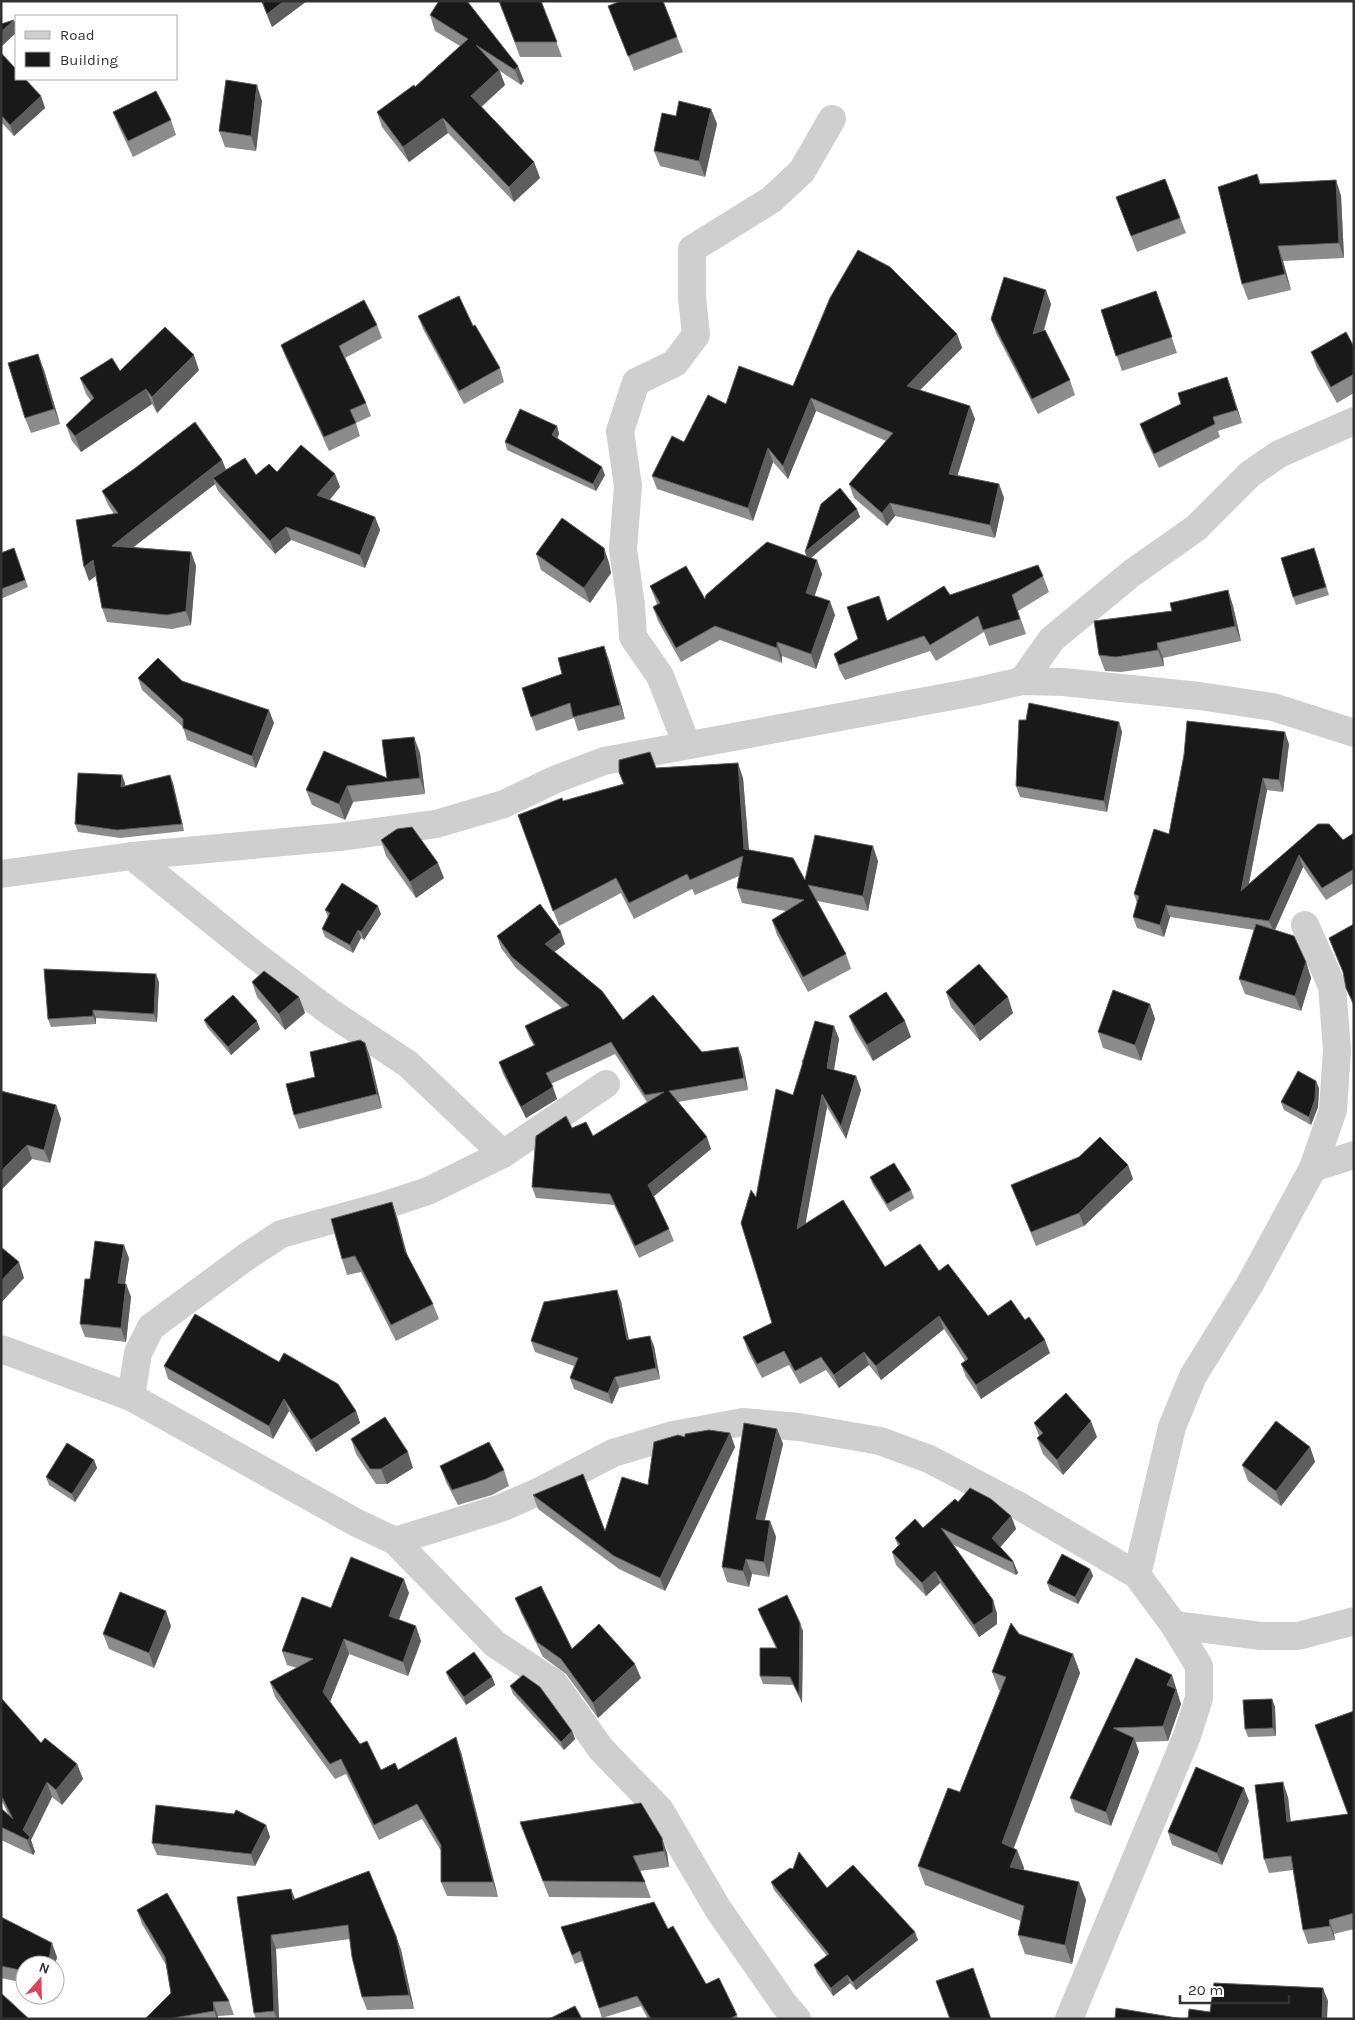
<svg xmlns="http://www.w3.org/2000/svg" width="1355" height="2020" font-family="Karla,sans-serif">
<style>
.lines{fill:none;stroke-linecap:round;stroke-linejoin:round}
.street{stroke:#cfcfcf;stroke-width:28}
.wall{fill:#8c8c8c}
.shaded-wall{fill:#5e5e5e}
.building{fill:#191919;stroke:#5e5e5e}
</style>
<rect width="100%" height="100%" fill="#fff"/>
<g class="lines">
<g class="street">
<path d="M1022,681L1052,639L1132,573L1196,528L1250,474L1279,454L1354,421"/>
<path d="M687,745L660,676L633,637L631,605L623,549L628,486L620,431L636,382L675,363L696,335L692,298V249L771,200L802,171L832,119"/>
<path d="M132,856L256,956L330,1012L408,1064L503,1154"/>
<path d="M1,874L132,856L339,837L436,824L504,804L554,780L604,761L974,692L1022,681L1063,682L1199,696L1273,707L1354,733"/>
<path d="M1313,1168L1354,1155"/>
<path d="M1,1349L131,1397L355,1522L395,1541L495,1644L554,1683L601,1749L660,1810L718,1909L784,2004L797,2019"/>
<path d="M131,1397L138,1353L151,1327L246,1257L281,1234L379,1207L428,1191L503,1154L606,1084"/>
<path d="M395,1541L501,1508L540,1491L613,1453L673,1435L743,1422L799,1427L880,1441L929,1459L1021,1507L1137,1575L1174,1625L1199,1666V1698L1187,1736L1069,2019"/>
<path d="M1137,1575L1172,1427L1193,1376L1250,1284L1313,1168L1333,1110L1337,1050L1332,986L1305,925"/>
<path d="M1174,1625L1261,1636H1298L1354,1621"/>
</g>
</g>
<g class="wall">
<path d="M261,1H307L272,27Z"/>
<path d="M467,1L524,81L521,85L500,71L505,85L481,106L534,162L540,178L514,202L448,133L409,162L382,127L377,112L415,87L460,46L435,31L430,15Z"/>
<path d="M499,1H541L562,57H520Z"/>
<path d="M608,6L677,37L683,52L634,71Z"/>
<path d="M1,53L41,96L45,108L14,136L1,122Z"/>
<path d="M262,101L256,151L225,147L219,131Z"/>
<path d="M711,109L717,124L705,177L660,166L654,151L676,116Z"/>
<path d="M113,112L171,120L176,135L133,157L119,127Z"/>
<path d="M1165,179L1186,233L1137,252L1116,197Z"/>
<path d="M1336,180L1341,196L1344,258L1283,261L1291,290L1248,300L1242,284L1260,184Z"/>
<path d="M1156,291L1177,353L1122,371L1101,310Z"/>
<path d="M1051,304L1044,331L1070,380L1075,395L1038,414L996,333L991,319Z"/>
<path d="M418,316L473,326L500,368L504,382L464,404L423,329Z"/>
<path d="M377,325L382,338L345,358L366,403L371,416L356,423L360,436L329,451L286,358L281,345Z"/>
<path d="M957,334L962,348L920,390L975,419L957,475L999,484L1004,498L995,538L895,516L887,526L854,498L849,484L886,441L816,411L788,479L773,462L753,521L657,489L652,476L684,442L726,404L793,386Z"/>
<path d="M1354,347V393L1337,403L1317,368L1311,352Z"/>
<path d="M44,370L60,424L31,433L25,418Z"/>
<path d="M199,370L157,413L152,404L81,452L72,441L66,425L91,401L86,394L80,378L120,371Z"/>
<path d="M1227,377L1242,423L1218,431L1220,437L1159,468L1145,438L1140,424L1181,404Z"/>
<path d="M557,426L559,434L557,439L605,475L596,491L507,450L505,442Z"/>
<path d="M222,460L226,470L256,475L277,472L335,474L340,487L330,500L375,517L380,530L365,568L291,540L275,554L218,491L215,484L133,547L191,552L196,566L191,625L172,629L107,622L102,608L96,576L89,581L114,514L108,505L102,491Z"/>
<path d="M857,509L860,517L811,558L822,574L814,596L835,615L816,669L782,656V663L720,640L681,662L658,621L653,607L657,604L650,586L705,599L806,556Z"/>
<path d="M14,548L28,587L1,599V553Z"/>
<path d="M604,548L609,563L611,573L590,603L541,570L536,554Z"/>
<path d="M1317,556L1329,595L1296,605L1293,597Z"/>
<path d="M1043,576L1049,592L1018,611L1026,634L989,646L984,632L936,661L930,651L845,680L839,669L834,654L888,621L950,595Z"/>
<path d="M1228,590L1233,606L1241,641L1163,658L1164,666L1121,672L1105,671L1099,655L1172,611Z"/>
<path d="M609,660L625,719L578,731L574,718L536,731L522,688Z"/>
<path d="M138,678L182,681L274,723L256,768L187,740L183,727L142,690Z"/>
<path d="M1119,722L1122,732L1107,812L1020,797L1016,786Z"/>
<path d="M1289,744L1283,792L1267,790L1249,884L1318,824L1343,840L1354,833V883L1326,900L1303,867L1275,930L1306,962L1311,978L1301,1011L1245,994L1239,979L1254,930L1170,917L1164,937L1137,928L1133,917L1137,903L1134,894L1169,834Z"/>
<path d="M420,753L425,794L353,802L345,820L312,805L306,790L387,778Z"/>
<path d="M656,768L743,778L749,850L805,880L878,861L868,911L817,901L846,954L851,969L808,992L777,935L772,920L786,911L742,903L737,888L739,876L695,895L692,889L634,919L621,893L559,926L518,815L623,784L619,772Z"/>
<path d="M125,783V786L173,783L184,831L120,838L78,832L75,824Z"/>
<path d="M381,840L444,878L416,898L386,856Z"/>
<path d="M325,910L381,914L364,940L361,938L353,953L325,937L322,929L328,917Z"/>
<path d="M1354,924V1007L1346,988L1344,974L1329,938Z"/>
<path d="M497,936L565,944L554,952L623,1020L702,1052L738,1047L742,1058L748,1090L678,1102L711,1149L654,1196L669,1229L674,1241L639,1258L614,1205L536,1198L532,1187L572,1128L593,1136L647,1102L615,1054L551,1084L557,1099L526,1118L503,1074L499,1062L534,1046L529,1037L525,1026L562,1008L516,968L501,948Z"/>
<path d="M159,982L157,1022L96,1018V1024L51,1027L48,1019Z"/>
<path d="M252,982L299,997L305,1013L285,1030L257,997Z"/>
<path d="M946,992L1013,1013L980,1041L951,1007Z"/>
<path d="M1150,1004L1155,1019L1141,1061L1103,1048L1098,1032Z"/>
<path d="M849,1016L911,1037L873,1061L855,1031Z"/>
<path d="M204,1020L260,1029L231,1055L207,1027Z"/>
<path d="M834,1026L839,1039L834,1070L856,1076L861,1090L846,1139L827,1107L805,1224L885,1267L939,1271L988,1316L1025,1320L1050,1353L981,1399L966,1377L961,1364L965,1361L944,1329L881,1380L869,1365L839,1388L826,1370L800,1384L789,1365L762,1378L748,1351L743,1337L772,1323L756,1197L793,1095L803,1063L802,1060L803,1061Z"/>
<path d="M365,1043L370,1057L382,1108L299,1129L294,1115L315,1077Z"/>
<path d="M1319,1088L1318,1107L1311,1125L1284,1110L1281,1102Z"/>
<path d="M1,1091L56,1105L61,1119L50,1163L32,1159L1,1190Z"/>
<path d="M1128,1165L1133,1179L1084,1226L1036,1246L1011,1185Z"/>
<path d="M870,1177L911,1190L914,1198L890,1212L873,1185Z"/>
<path d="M397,1217L408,1257L433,1304L439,1319L396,1341L361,1272L347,1275L342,1259Z"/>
<path d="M129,1258L125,1284H126L131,1297L126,1342L85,1337L80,1324L90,1279Z"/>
<path d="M621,1301L629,1340L654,1346L660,1379L619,1388L612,1404L574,1389L570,1378L574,1366L535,1352L531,1341Z"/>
<path d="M164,1366L356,1411L360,1423L316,1452L289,1411L273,1439L168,1379Z"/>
<path d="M1034,1423L1097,1437L1063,1475L1043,1454L1037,1438L1039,1436Z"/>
<path d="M777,1429L783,1444L765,1520L770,1521L776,1537L769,1577L752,1574L749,1587L727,1582L722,1567Z"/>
<path d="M730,1433L735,1447L665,1591L619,1569L538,1509L533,1495L605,1531L648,1485L685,1437Z"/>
<path d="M351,1439L413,1468L387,1484H376L356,1454Z"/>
<path d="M1310,1447L1315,1462L1281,1506L1248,1481L1242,1465Z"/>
<path d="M94,1460L97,1468L75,1502L49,1485L46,1477Z"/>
<path d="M440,1466L504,1470L509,1486L492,1495L458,1505L446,1482Z"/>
<path d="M958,1502L1011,1516L1016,1529L1000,1547L1013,1561L1018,1573L1016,1575L952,1544L997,1613V1624L979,1637L940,1583L926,1596L896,1565L892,1552L898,1546L895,1538L923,1528Z"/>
<path d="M1090,1569L1093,1576L1078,1604L1050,1591L1047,1583Z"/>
<path d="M409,1593L399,1620L421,1641L408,1676L349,1654L330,1702L360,1744L381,1770H398L461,1752L498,1897L447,1896L441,1882V1851L422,1819L379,1840L346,1774L335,1779L275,1697L270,1682L297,1668L287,1665L282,1651L331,1608Z"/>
<path d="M515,1598L572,1649L641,1678L598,1718L566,1674L543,1657L521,1613Z"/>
<path d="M758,1609L803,1631L802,1703L793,1685L763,1684L760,1676L776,1648L761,1617Z"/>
<path d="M171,1626L154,1668L109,1649L103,1634Z"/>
<path d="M1019,1634L1073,1654L1080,1673L1014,1848L1017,1850L1024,1868L1023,1870L1079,1882L1086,1900L1072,1964L1025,1954L1018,1935L1021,1921L925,1885L918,1866L960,1792L1000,1691L999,1690L992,1672Z"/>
<path d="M1136,1658L1177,1690L1176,1691L1181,1704L1168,1741L1136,1742L1139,1752L1111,1826L1075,1812L1070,1798Z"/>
<path d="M446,1672L492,1677L495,1685L466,1705L449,1680Z"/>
<path d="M510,1686L572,1731L575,1739L564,1750L513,1694Z"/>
<path d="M1272,1699L1275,1707L1276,1736L1248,1737L1245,1729Z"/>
<path d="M1,1701L41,1743L77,1764L83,1779L62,1805L52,1797L31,1840L35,1852L33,1855L1,1840V1808L9,1816L1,1799Z"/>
<path d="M1354,1711V1929L1334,1934L1335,1940L1308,1944L1303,1930L1293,1870L1269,1873L1264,1859L1288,1797L1291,1822L1348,1814Z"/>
<path d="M1249,1801L1222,1865L1172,1845L1168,1832Z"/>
<path d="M641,1803L667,1853L669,1867L640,1871L645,1882L651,1898L549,1897L520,1822Z"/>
<path d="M266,1825L270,1837L255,1866L157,1855L152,1843Z"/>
<path d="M771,1882L827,1888L918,1940L856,1990L850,1983L833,1996L817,1973L814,1965L827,1956L774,1890Z"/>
<path d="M291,1889L295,1899L396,1936L401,1950L414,2009L367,2010L362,1997L350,1939L276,1949L279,2019H256L254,2013L237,1897Z"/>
<path d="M137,1910L229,2001L234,2015L218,2016V2019H145L171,1993L166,1965L142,1924Z"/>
<path d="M1,1917L57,1957L55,1965H25V1983L1,1978Z"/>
<path d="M561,1927L668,1929L706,1984L737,2015L738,2019H648L641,2006L602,2018L583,1961L575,1964Z"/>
</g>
<g class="shaded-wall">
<path d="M284,1H307L272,27L267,14Z"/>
<path d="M14,20L16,25V33L1,47V32Z"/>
<path d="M518,66L524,81L521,85L515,70Z"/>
<path d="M499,70L505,85L477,111L471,96Z"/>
<path d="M257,85L262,101L256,151L251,136Z"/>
<path d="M41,96L45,108L14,136L10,125Z"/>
<path d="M711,109L717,124L705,177L699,161Z"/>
<path d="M443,118L448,133L409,162L403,147Z"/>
<path d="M534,162L540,178L514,202L509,187Z"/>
<path d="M1336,180L1341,196L1344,258L1339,243Z"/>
<path d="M1278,246L1283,261L1291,290L1285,274Z"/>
<path d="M1046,290L1051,304L1038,348L1033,334Z"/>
<path d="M957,334L962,348L911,399L907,386Z"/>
<path d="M38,354L44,370L60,424L54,409Z"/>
<path d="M194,355L199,370L157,413L152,397Z"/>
<path d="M1227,377L1232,391L1242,423L1237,410Z"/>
<path d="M146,389L152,404L81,452L75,436Z"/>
<path d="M811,398L816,411L788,479L783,466Z"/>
<path d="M970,406L975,419L954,487L949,474Z"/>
<path d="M557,426L559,434L555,443L552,435Z"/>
<path d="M768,448L773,462L753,521L748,508Z"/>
<path d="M222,460L228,475L213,478L215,484L117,560L112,546Z"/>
<path d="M602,467L605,475L596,491L593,484Z"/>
<path d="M335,474L340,487L322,508L317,495Z"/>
<path d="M999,484L1004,498L995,538L990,525Z"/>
<path d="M890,503L895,516L887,526L882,513Z"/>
<path d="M857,509L860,517L808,560L805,552Z"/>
<path d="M375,517L380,530L365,568L360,555Z"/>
<path d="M286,527L291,540L275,554L270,541Z"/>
<path d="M604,548L609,563L611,573L590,603L584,588Z"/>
<path d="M191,552L196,566L191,625L186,611Z"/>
<path d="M93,560L98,574L89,581L84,567Z"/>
<path d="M817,560L822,574L811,607L806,593Z"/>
<path d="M1228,590L1233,606L1241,641L1235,626Z"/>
<path d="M830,601L835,615L816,669L811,654Z"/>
<path d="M777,642L782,656V663L777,648Z"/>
<path d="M1157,643L1163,658L1164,666L1158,650Z"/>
<path d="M604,646L609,660L625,719L620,705Z"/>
<path d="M269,710L274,723L256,768L252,756Z"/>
<path d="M1119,722L1122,732L1107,812L1104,801Z"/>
<path d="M1285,732L1289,744L1283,792L1279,780Z"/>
<path d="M414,737L420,753L425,794L420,778Z"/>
<path d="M738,763L743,778L750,864L744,849Z"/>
<path d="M122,775L125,783L124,795L121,787Z"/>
<path d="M170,775L173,783L184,831L182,824Z"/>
<path d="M1263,778L1267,790L1245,903L1241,891Z"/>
<path d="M347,786L353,802L345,820L339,804Z"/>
<path d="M873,846L878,861L868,911L863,896Z"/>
<path d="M1299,855L1303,867L1274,932L1269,921Z"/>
<path d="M438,863L444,878L416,898L410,882Z"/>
<path d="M1166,905L1170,917L1164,937L1160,925Z"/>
<path d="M378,906L381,914L364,940L361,932Z"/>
<path d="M358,930L361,938L353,953L350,945Z"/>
<path d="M561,932L565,944L549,956L545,944Z"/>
<path d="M1306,962L1311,978L1301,1011L1295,996Z"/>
<path d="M156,974L159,982L157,1022L154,1014Z"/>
<path d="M299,997L305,1013L285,1030L279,1014Z"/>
<path d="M1008,997L1013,1013L980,1041L974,1026Z"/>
<path d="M1150,1004L1155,1019L1141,1061L1135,1045Z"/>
<path d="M93,1010L96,1018V1024L93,1016Z"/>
<path d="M257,1021L260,1029L231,1055L228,1047Z"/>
<path d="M905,1021L911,1037L873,1061L867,1045Z"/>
<path d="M834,1026L839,1039L832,1081L827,1068Z"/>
<path d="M365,1043L370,1057L382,1108L377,1094Z"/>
<path d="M738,1047L742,1058L748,1090L744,1078Z"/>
<path d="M856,1076L861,1090L846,1139L841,1126Z"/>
<path d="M1316,1081L1319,1088L1318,1107L1311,1125L1309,1117Z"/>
<path d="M553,1087L557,1099L526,1118L521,1107Z"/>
<path d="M822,1094L827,1107L802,1243L797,1229Z"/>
<path d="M56,1105L61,1119L50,1163L44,1150Z"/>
<path d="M707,1137L711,1149L653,1197L648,1185Z"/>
<path d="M27,1145L32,1159L1,1190V1171Z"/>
<path d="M1128,1165L1133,1179L1084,1226L1079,1213Z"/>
<path d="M392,1202L397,1217L410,1267L405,1251Z"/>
<path d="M124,1245L129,1258L123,1296L118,1283Z"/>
<path d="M19,1262L24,1278L1,1303V1281Z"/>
<path d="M126,1284L131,1297L126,1342L121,1328Z"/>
<path d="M617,1290L621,1301L631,1351L627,1340Z"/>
<path d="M939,1316L944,1329L881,1380L876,1366Z"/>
<path d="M650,1336L654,1346L660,1379L656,1368Z"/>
<path d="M1045,1340L1050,1353L981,1399L976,1385Z"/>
<path d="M864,1352L869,1365L839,1388L834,1375Z"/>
<path d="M615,1377L619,1388L612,1404L608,1393Z"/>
<path d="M284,1399L289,1411L273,1439L269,1426Z"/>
<path d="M356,1411L360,1423L316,1452L311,1440Z"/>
<path d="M1091,1421L1097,1437L1063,1475L1057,1460Z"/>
<path d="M777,1429L783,1444L761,1534L756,1519Z"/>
<path d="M730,1433L735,1447L665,1591L660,1578Z"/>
<path d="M1310,1447L1315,1462L1281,1506L1276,1491Z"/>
<path d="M408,1452L413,1468L387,1484L381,1469Z"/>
<path d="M94,1460L97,1468L75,1502L72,1494Z"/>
<path d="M1011,1516L1016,1529L997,1551L992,1538Z"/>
<path d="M770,1521L776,1537L769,1577L764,1562Z"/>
<path d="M746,1559L752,1574L749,1587L743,1571Z"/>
<path d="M1013,1561L1018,1573L1016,1575L1012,1562Z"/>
<path d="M1090,1569L1093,1576L1078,1604L1075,1597Z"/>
<path d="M935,1571L940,1583L926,1596L922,1583Z"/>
<path d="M404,1579L409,1593L395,1630L389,1616Z"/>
<path d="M993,1600L997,1613V1624L979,1637L974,1625Z"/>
<path d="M166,1611L171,1626L154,1668L149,1653Z"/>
<path d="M800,1623L803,1631L802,1703L799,1695Z"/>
<path d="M416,1626L421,1641L408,1676L403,1662Z"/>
<path d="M344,1639L349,1654L328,1707L323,1692Z"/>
<path d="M1073,1654L1080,1673L1008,1862L1002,1843Z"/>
<path d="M635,1664L641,1678L598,1718L593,1703Z"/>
<path d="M1172,1675L1181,1704L1168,1741L1163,1726L1167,1685Z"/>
<path d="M492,1677L495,1685L466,1705L464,1697Z"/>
<path d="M1272,1699L1275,1707L1276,1736L1273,1728Z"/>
<path d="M572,1731L575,1739L564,1750L561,1742Z"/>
<path d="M456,1737L461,1752L498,1897L493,1882Z"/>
<path d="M1134,1738L1139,1752L1111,1826L1106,1812Z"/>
<path d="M77,1764L83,1779L62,1805L56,1790Z"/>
<path d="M47,1782L52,1797L31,1840L35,1852L33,1855L23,1830Z"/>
<path d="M1283,1782L1288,1797L1292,1836L1287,1822Z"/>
<path d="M1244,1788L1249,1801L1222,1865L1217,1853Z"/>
<path d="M266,1825L270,1837L255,1866L251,1854Z"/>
<path d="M662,1838L667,1853L669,1867L664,1851Z"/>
<path d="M1017,1850L1024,1868L1017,1886L1010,1867Z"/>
<path d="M1079,1882L1086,1900L1072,1964L1065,1945Z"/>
<path d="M291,1889L296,1902L293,1900Z"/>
<path d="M1329,1920L1334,1934L1335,1940L1330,1926Z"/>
<path d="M915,1932L918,1940L856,1990L853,1982Z"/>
<path d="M271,1935L276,1949L279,2019H277L274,2011Z"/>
<path d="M396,1936L401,1950L414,2009L409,1995Z"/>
<path d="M52,1943L57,1957L55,1965H48Z"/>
<path d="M847,1975L850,1983L833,1996L831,1988Z"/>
<path d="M1323,1988L1328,2001L1327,2019H1322Z"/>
<path d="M213,2002L218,2016V2019H217L214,2011Z"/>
</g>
<g class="building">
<path d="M262,1H284L267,14Z"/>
<path d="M439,1H467L518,66L515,70L476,45L499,70L471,96L534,162L509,187L443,118L403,147L377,112L414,85L415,87L468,39L430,15Z"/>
<path d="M499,1H541L557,42H515Z"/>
<path d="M621,1H663L677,37L628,56L608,6Z"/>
<path d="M14,20L1,32V24Z"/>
<path d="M1,53L16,69V79H25L41,96L10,125L1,115Z"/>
<path d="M226,80L257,85L251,136L219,131Z"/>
<path d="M156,91L171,120L128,141L113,112Z"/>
<path d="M679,101L711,109L699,161L654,151L662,113L676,116Z"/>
<path d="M1257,174L1260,184L1336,180L1339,243L1278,246L1285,274L1242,284L1218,187Z"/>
<path d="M1165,179L1180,218L1131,236L1116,197Z"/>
<path d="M858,250L890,267L957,334L907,386L970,406L949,474L999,484L990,525L890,503L882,513L849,484L893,433L811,398L783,466L768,448L748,508L652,476L672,436L684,442L708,395L726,404L739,366L793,386L830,298Z"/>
<path d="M1004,277L1046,290L1033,334L1045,330L1070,380L1032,399L991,319Z"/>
<path d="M1156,291L1172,337L1116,356L1101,310Z"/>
<path d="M459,296L473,326L475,325L500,368L459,391L418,316Z"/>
<path d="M364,300L377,325L339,346L366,403L350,410L356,423L324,437L281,345Z"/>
<path d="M165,327L194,355L152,397L146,389L75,436L66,425L94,398L80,378L112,358L120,371Z"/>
<path d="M1346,332L1354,347V374L1331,387L1311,352Z"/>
<path d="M38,354L54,409L25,418L8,363Z"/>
<path d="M1227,377L1237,410L1213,417L1215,424L1154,454L1140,424L1181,404L1178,393Z"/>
<path d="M520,409L557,426L552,435L602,467L593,484L505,442Z"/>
<path d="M195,422L222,460L112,546L191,552L186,611L167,615L102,608L93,560L84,567L76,520L118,513L102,491L134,469Z"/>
<path d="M301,445L335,474L317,495L375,517L360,555L286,527L270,541L213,478L245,458L256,475L269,464L277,472Z"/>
<path d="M840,488L857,509L805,552L821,504Z"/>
<path d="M562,518L604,548L605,558L584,588L536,554Z"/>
<path d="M767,542L817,560L806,593L830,601L811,654L777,642V648L715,626L676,648L653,607L660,603L650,586L686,566L705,599L706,595Z"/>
<path d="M14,548L25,580L1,589V553Z"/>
<path d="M1314,548L1326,587L1293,597L1281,558Z"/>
<path d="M1038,565L1043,576L1012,595L1020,619L983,630L978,616L930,645L924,636L839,665L834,654L858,639L847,607L879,596L887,621L944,586L950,595Z"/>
<path d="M1228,590L1235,626L1157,643L1158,650L1116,657L1099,655L1094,621L1172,611L1170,603Z"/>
<path d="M604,646L620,705L573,717L570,703L531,717L522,688L562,674L558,658Z"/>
<path d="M158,658L182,681L269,710L252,756L183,728V719L138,678Z"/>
<path d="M1029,703L1119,722L1104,801L1016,786L1019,720H1026Z"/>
<path d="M1187,721L1285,732L1279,780L1263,778L1241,891L1318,824H1329L1343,840L1354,833V869L1322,888L1299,855L1269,921L1166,905L1160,925L1133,917L1139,896L1134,894L1154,829L1169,834L1184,755Z"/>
<path d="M414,737L420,778L347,786L339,804L306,790L324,751L387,778L382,740Z"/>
<path d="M650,752L656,768L738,763L744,849L793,858L805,880L815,835L873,846L863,896L808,885L846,954L803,977L772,920L804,900L737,888L743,856L690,880L687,874L629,903L616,878L553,911L518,815L562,798L563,801L624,784L619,772V760Z"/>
<path d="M78,773L122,775L121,787L170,775L182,824L117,830L75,824Z"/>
<path d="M412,827L438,863L410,882L381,840L397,829Z"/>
<path d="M342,883L378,906L361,932L358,930L350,945L322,929L330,913L325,910Z"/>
<path d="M540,904L561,932L545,944L602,991L623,1020L653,995L702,1052L738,1047L744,1078L669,1091L707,1137L648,1185L669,1229L635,1246L610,1194L532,1187L536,1136L566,1116L572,1128L586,1122L593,1136L664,1092L645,1095L611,1042L546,1073L553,1087L521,1107L499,1062L535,1045L525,1026L569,1005L512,957L497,936Z"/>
<path d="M1256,924L1294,936L1306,962L1295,996L1239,979Z"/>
<path d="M1354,924V1005L1346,988L1343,972L1329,938Z"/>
<path d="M979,964L1008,997L974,1026L946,992Z"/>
<path d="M44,969L156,974L154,1014L93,1010V1016L48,1019Z"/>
<path d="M264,971L299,997L279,1014L252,982Z"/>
<path d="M1113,990L1150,1004L1135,1045L1098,1032Z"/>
<path d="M886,992L905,1021L867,1045L849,1016Z"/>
<path d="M233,995L257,1021L228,1047L204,1020Z"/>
<path d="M815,1021L834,1026L827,1068L856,1076L841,1126L822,1094L797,1229L843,1200L885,1267L920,1244L939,1271L948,1264L988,1316L1011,1300L1025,1320L1029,1317L1045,1340L976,1385L961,1364L968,1359L939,1316L876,1366L864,1352L834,1375L821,1357L795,1371L784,1351L757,1364L743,1337L772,1323L741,1223L751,1190L756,1197L776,1089L793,1095L803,1062L802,1060L803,1061Z"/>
<path d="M360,1040L365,1043L377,1094L294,1115L286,1084L315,1077L310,1052Z"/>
<path d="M1298,1071L1316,1081L1315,1099L1309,1117L1281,1102Z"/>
<path d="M1,1091L56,1105L44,1150L27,1145L1,1171Z"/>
<path d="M1100,1137L1128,1165L1079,1213L1031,1232L1011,1185L1079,1157Z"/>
<path d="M894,1163L911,1190L887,1204L870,1177Z"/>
<path d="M392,1202L405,1251L433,1304L391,1325L355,1256L342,1259L331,1219Z"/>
<path d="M95,1241L124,1245L118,1283L126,1284L121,1328L80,1324L85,1279H90Z"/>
<path d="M1,1247L19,1262L1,1281Z"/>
<path d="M617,1290L627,1340L650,1336L656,1368L615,1377L608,1393L570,1378L578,1358L531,1341L544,1302Z"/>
<path d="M195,1314L279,1362L284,1353L338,1384L356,1411L311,1440L284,1399L269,1426L164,1366Z"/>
<path d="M1066,1393L1091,1421L1057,1460L1037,1438L1043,1433L1034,1423Z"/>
<path d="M385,1417L408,1452L381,1469H370L351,1439Z"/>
<path d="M1276,1421L1310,1447L1276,1491L1242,1465Z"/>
<path d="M744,1423L777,1429L756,1519L770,1521L764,1562L746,1559L743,1571L722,1567Z"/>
<path d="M709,1430L730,1433L660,1578L614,1556L533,1495L583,1474L605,1531L622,1477L648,1485L654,1442L678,1435L685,1437V1434Z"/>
<path d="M489,1442L504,1470L486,1479L452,1490L440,1466Z"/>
<path d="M67,1443L94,1460L72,1494L46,1477Z"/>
<path d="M970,1488L991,1499L1011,1516L992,1538L1013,1561L1012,1562L941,1528L993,1600V1612L974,1625L935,1571L922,1583L892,1552L900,1544L895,1538L915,1519L923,1528L955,1499L958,1502Z"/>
<path d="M1062,1554L1090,1569L1075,1597L1047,1583Z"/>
<path d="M351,1557L404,1579L389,1616L416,1626L403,1662L344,1639L323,1692L360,1744L367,1741L381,1770L395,1763L398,1770L456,1737L493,1882H441V1845L417,1804L374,1825L341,1759L330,1764L270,1682L313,1659L282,1651L302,1597L331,1608Z"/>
<path d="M541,1586L572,1649L599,1624L635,1664L593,1703L561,1659L537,1642L515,1598Z"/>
<path d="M120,1592L166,1611L149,1653L103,1634Z"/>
<path d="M787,1595L800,1623L799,1695L790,1677L760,1676V1648H777L758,1609Z"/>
<path d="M1011,1623L1019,1634L1073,1654L1002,1843L1017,1850L1010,1867L1079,1882L1065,1945L1018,1935L1024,1906L918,1866L948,1788L960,1792L1006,1677L992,1672Z"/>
<path d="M474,1652L492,1677L464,1697L446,1672Z"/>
<path d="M1136,1658L1172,1675L1167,1685L1176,1689L1163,1726L1113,1728L1134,1738L1106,1812L1070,1798Z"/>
<path d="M523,1675L540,1687L572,1731L561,1742L510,1686Z"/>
<path d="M2,1699L41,1743L45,1738L77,1764L56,1790L47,1782L23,1830L30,1837L28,1840L1,1827V1808L13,1819L1,1795V1701Z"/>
<path d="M1272,1699L1273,1728L1245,1729L1243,1700Z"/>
<path d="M1354,1711V1913L1329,1920L1330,1926L1303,1930L1291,1856L1264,1859L1255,1785L1283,1782L1287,1822L1348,1814L1315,1725Z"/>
<path d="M1196,1767L1244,1788L1217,1853L1168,1832Z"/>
<path d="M641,1803L662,1838L664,1851L633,1856L645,1882L543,1881L520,1822Z"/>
<path d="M156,1805L234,1814L236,1810L266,1825L251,1854L152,1843Z"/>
<path d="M799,1852L827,1888L853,1865L915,1932L853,1982L847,1975L831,1988L814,1965L829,1954L771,1882L790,1868L793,1869Z"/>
<path d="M369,1871L396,1936L409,1995L362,1997L352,1957L348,1925L271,1935L274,2011L254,2013L237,1897L291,1889L293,1900Z"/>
<path d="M167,1893L229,2001L213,2002L214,2011L168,2019H145L171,1993L165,1957L137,1910Z"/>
<path d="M654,1902L668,1929L673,1926L706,1984L719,1978L737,2015L729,2019H651L637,1996L599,2008L580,1951L572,1955L561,1927Z"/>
<path d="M1,1917L52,1943L48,1965H25V1971L1,1966Z"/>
<path d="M973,1968L991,2019H950L936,1981Z"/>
<path d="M1214,1983L1323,1988L1322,2019H1188L1189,2009L1210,2012Z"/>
<path d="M1,1993L29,2019H1Z"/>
<path d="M575,2006L582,2019H549Z"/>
<path d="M1116,2008L1183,2019H1115Z"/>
</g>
<rect width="1355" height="2020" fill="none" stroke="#323232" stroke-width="5"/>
<rect x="15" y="15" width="162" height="65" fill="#ffffff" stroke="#adadad"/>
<rect x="25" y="31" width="25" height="8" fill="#cfcfcf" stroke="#adadad"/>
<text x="60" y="40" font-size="15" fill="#323232">Road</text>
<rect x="25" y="52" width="25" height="15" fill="#191919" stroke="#adadad"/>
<text x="60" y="65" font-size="15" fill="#323232">Building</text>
<g transform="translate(40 1980) rotate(20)"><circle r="24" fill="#ffffff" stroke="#adadad"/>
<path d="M0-4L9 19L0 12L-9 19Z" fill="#d9455b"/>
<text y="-8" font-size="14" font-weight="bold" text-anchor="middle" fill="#323232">N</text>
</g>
<path d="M1180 1995v8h109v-8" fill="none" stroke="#323232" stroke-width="2.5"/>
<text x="1188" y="1995" font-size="15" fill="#323232" stroke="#ffffff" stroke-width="4" paint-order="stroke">20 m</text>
</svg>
